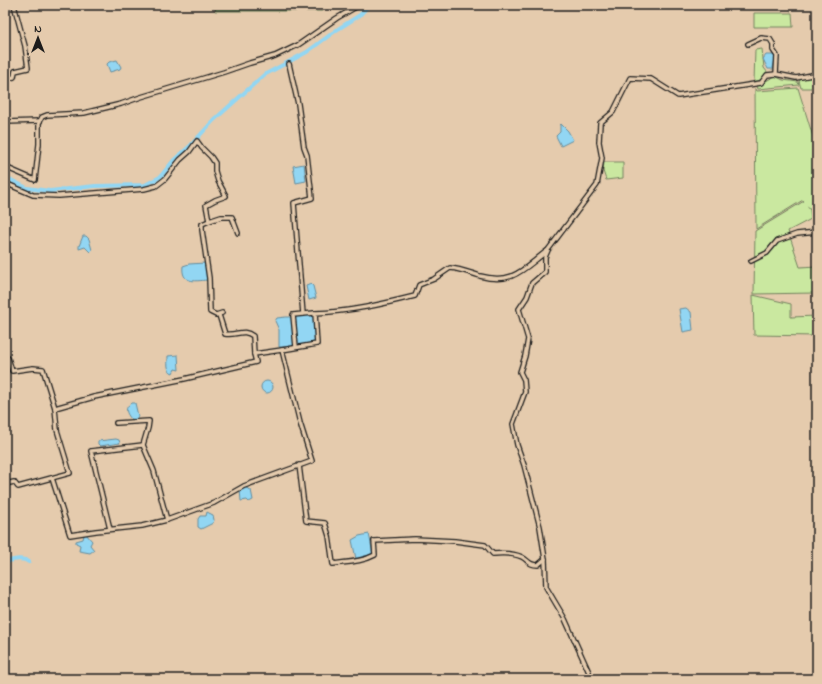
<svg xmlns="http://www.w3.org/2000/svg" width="822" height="684" font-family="'Indie Flower',sans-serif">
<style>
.green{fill:#cae8a0;stroke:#73825e}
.water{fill:#92d6f3;stroke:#638c9d}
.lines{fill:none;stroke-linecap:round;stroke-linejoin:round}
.canal{stroke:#92d6f3;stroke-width:4}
.minor-casing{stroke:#1c1c1c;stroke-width:6}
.minor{stroke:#e5cbad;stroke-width:3.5}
</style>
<rect width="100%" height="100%" fill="#e5cbad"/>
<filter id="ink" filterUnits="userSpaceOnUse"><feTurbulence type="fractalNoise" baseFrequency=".025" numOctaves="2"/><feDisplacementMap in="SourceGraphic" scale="8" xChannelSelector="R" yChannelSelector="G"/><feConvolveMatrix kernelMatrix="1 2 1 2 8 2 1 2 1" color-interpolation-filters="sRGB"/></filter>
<g filter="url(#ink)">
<g class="green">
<path d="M216,5H272L275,7L279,5H320L323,11H215Z"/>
<path d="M754,13H792L793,27H754Z"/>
<path d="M762,49L764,68L768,73L760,80L754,82L755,50Z"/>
<path d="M775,76L783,80L798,82L799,85L758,89L757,85H761L766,81Z"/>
<path d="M817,76V88H801L799,81L803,78Z"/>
<path d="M755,88L757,91L798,88L814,140L817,141V208L811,209L807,206L810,210L811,219L788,231L800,267L817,266V300L815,293L754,294L755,231L804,201L803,200L756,229Z"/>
<path d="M604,162H623V178L606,180L603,171Z"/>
<path d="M753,295L791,304V317L817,316V336L754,335Z"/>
</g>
<g class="water">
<path d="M766,55H774L775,59L773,68L774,69H768L763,59Z"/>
<path d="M117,60L121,67L120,69L110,72L107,64L109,62Z"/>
<path d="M561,124L568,131L573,140L561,146L556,136L560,132V125Z"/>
<path d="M304,164L306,181L296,183L293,166Z"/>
<path d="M83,236H86L89,239L92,250L90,252L85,247L79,249V246Z"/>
<path d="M205,263L207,280C195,281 181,284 183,266L189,264Z"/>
<path d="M311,284L313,286L316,298L309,300L306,286Z"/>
<path d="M686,308L691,312L693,330L683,332L679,309Z"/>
<path d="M314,315L315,343L297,345L294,316Z"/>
<path d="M286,317H291L294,346L279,347V330L275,321L277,318Z"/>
<path d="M178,355L179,370L175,369L173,373C166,371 168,362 168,356Z"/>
<circle cx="267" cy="387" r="6"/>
<path d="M131,403H135L138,416L136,420L131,419C126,413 124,408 131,403Z"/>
<path d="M116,439L119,440L120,443L100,446L98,444V441Z"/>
<path d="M242,488H246L251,490L253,500L249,502L247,500L241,501L240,490Z"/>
<path d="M207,512L213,515L214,520L213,523L201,529L198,527V519L200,516H206Z"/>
<path d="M86,534L92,541L90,545L94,550L90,553L79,551L80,545L76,543V541L83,539L84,535Z"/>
<path d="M369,534L373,554L369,557L356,559L352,540L359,536Z"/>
</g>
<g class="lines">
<g class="canal">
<path d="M5,177L27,188L50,191L95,186L145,185L160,177L174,160L190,146L214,120L264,75L307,52L338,29L360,15L369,5"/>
<path d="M5,562C13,560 22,557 29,562"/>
</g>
<defs>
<g id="minor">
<path d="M748,44L761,38L770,39L773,44V50L777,56L776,74L796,78L817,74"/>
<path d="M289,64L298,104L304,147L307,155L312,198L294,203L303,314L293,315L296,347"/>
<path d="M5,79L14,77L15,71L28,68L25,46L14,5"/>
<path d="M5,122L40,121"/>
<path d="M5,167L35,180L39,144V123L42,117L47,115L84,113L121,104L141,97L224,72L250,63L275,56L298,45L337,18L356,7L362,5"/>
<path d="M5,183L33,195L59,196L144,189L156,186L165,179L180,160L189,152L197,141L202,148L211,157L215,163V171L218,181L226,196L215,200L206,205L209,221L221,217H232L238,233"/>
<path d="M209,221L202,224V230L209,278L210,312L216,315L222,313"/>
<path d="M751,261L767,253L777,241L797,234L817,232"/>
<path d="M303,314L315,313"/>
<path d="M219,315L225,334C237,336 243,328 253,336L254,354L282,350"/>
<path d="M5,358H8L12,371L33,368L43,369L55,408"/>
<path d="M116,423L149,421L148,428L143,445L154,471L167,520L214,503L244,486L312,461L300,423L282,350L317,344L315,313C349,312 383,304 415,296L419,285L434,279L450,268C461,269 470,273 480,276C513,285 523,269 547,251"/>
<path d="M299,465L306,521L325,523L329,536L333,564C347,562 362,562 375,555L374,541L415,539L455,541L485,545L493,554C503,553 513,553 522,557C529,561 529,565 538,565L545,559"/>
<path d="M52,478L70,535L96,531L142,526L167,520"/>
<path d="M5,484L14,482L18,487L70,473L57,430L55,408L94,397L184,379L256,362L254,354"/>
<path d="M110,529L91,451L143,445"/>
<path d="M592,679L565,619L546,587L545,559L540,527L524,465L517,445L513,424L525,392L524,380L520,372L525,356L528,339L519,309L527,297L532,283L545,272V257L548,250L597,185L602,158L599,142L600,123L613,112L630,78L651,79L678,96L761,83L767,75L776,74"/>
</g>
</defs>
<use href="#minor" class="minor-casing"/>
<use href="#minor" class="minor"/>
</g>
</g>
<rect width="822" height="684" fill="none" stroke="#e5cbad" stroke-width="20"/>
<rect x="10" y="10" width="802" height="664" fill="none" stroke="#1c1c1c" stroke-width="1.5" filter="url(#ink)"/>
<g transform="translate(38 38)" stroke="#e5cbad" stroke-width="3" paint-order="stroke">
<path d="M0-3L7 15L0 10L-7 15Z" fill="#1c1c1c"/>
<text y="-6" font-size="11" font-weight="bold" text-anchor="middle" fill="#1c1c1c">N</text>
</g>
</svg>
